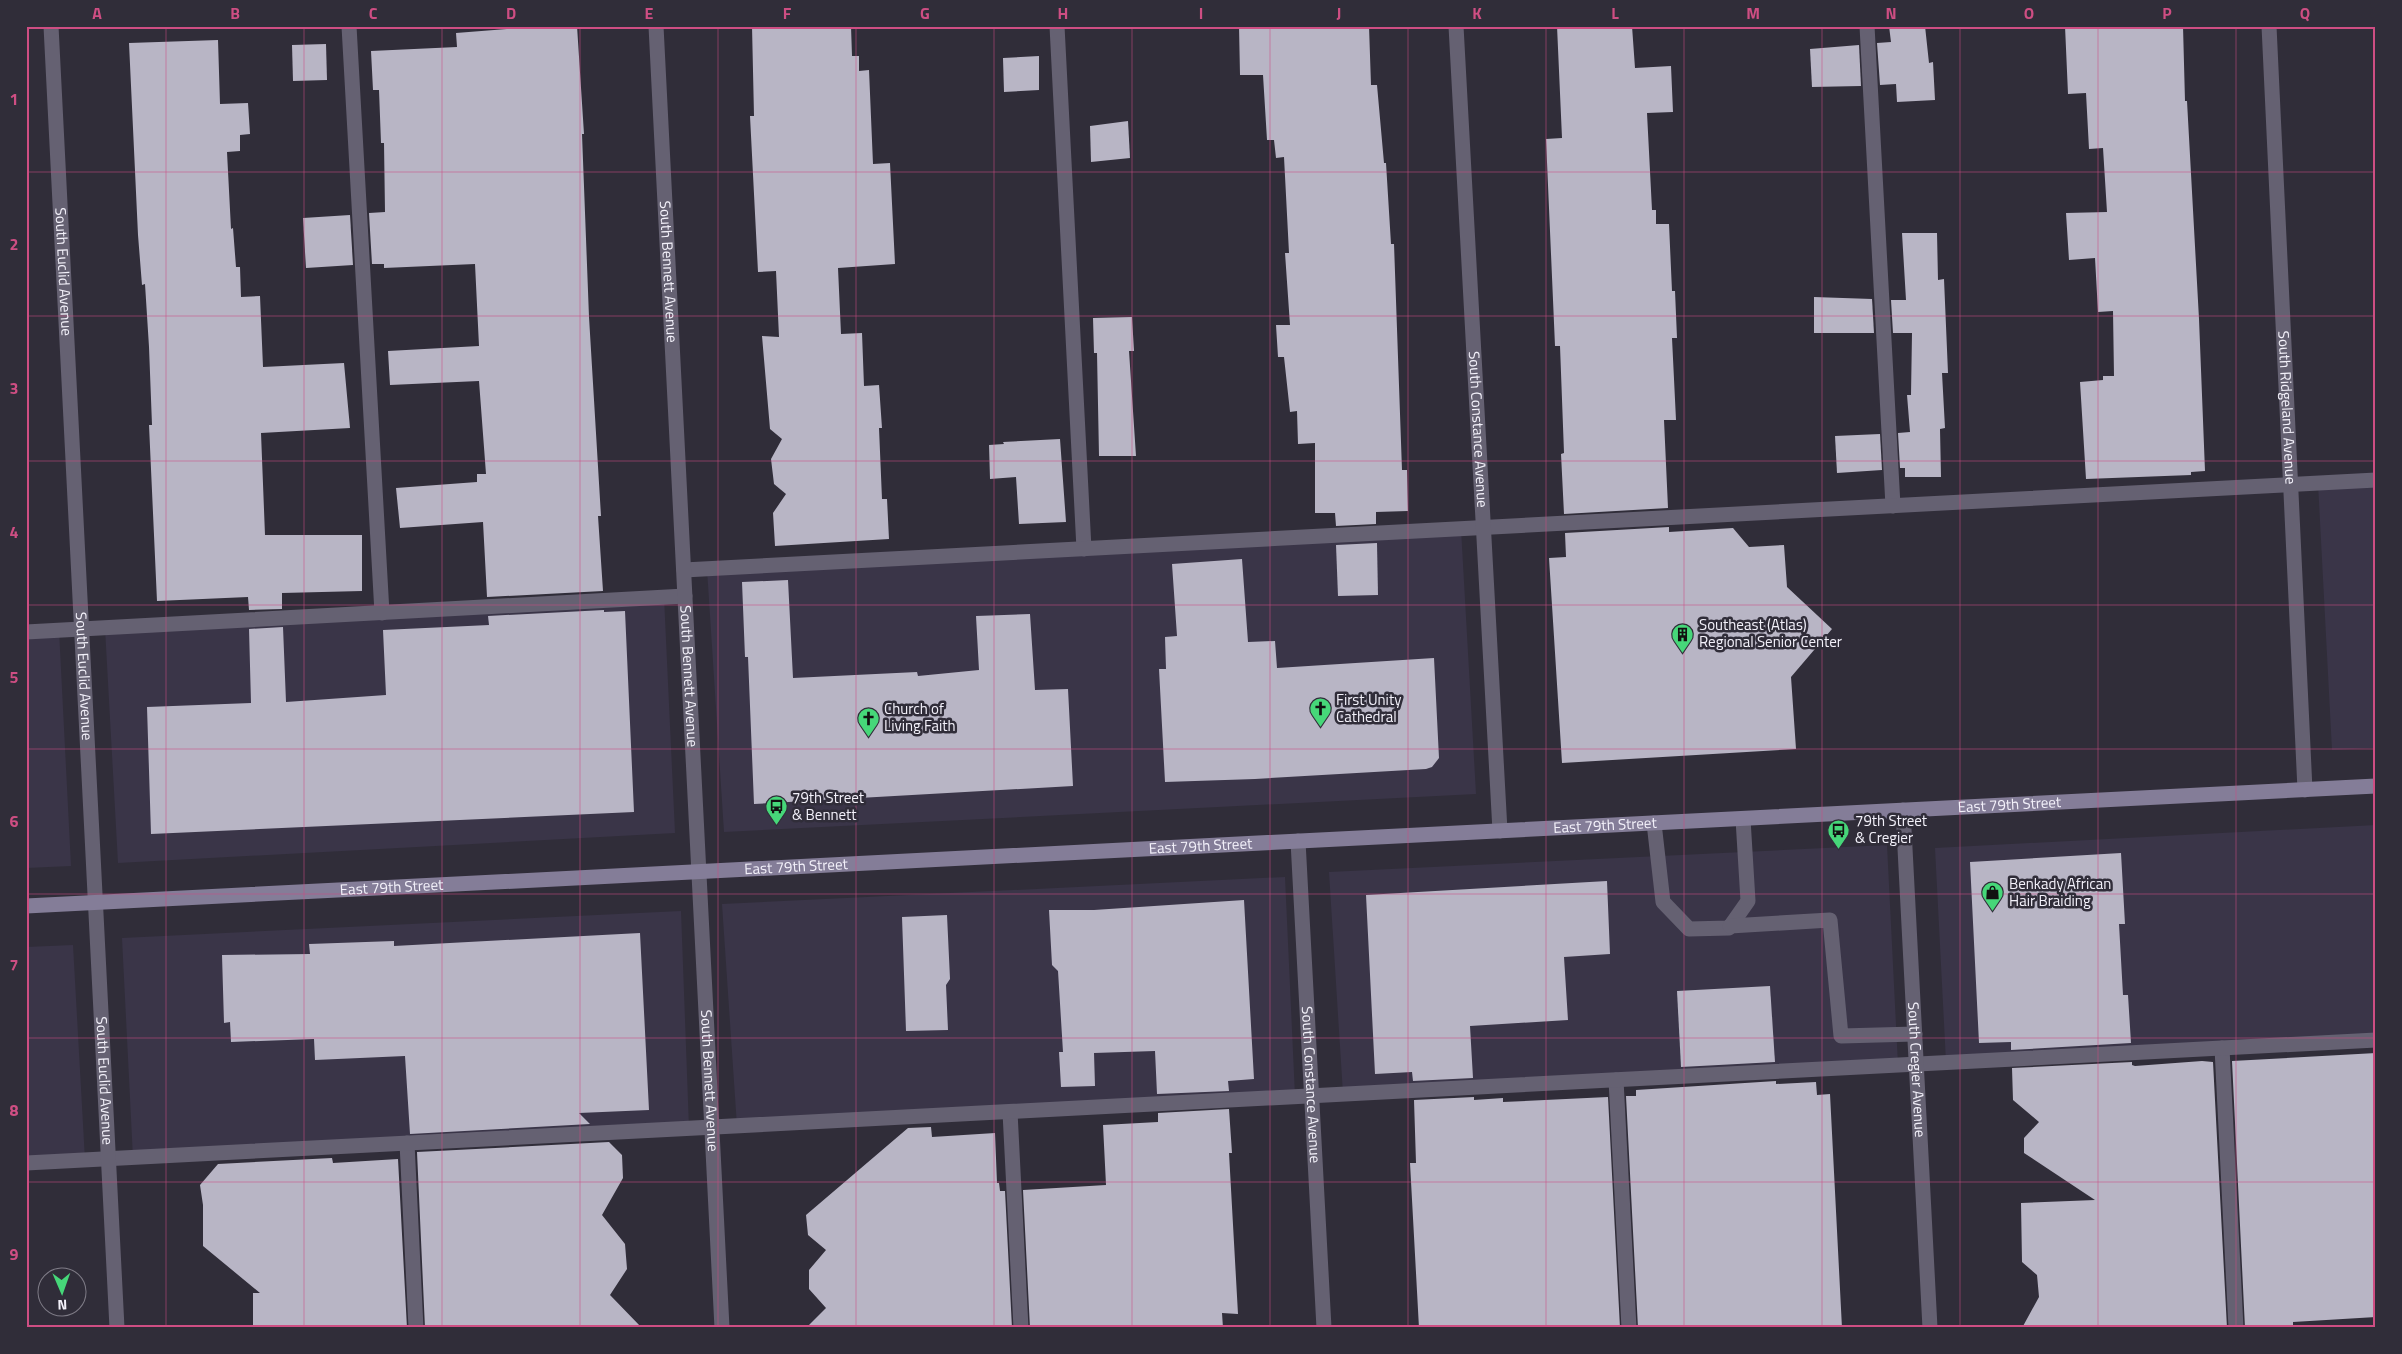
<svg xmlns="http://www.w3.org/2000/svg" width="2402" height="1354" font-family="'Titillium Web',sans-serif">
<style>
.built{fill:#3a3548}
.building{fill:#b8b5c5}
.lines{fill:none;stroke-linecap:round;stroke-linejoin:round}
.lane{stroke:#656172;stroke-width:15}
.street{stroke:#656172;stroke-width:15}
.secondary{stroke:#847d98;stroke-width:15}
.grid{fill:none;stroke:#ce4e83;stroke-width:1;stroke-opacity:0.55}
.labels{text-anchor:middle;stroke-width:5;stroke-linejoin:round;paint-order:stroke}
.street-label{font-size:15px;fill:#f3f1fa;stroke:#302d39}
.poi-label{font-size:15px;fill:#f3f1fa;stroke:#302d39;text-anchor:start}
.neatline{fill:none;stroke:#ce4e83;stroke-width:2}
.grid-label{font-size:16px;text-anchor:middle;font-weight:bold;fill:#ce4e83}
</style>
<rect width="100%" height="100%" fill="#302d39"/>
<g class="built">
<path d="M2376,480V748L2332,750L2318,483Z"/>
<path d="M1461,529L1476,794L724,832L707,569Z"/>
<path d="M664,597L675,833L118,863L105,628Z"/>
<path d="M59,630L71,866L26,868V632Z"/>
<path d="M2376,825V1040L1946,1062L1935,848Z"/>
<path d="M1887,845L1898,1065L1343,1094L1329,872Z"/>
<path d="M1285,877L1295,1096L737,1126L722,904Z"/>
<path d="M681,911L689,1128L133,1158L122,938Z"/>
<path d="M73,945L85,1160L26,1163V947Z"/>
</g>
<g class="building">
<path d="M545,26H577L584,134H582L589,317L601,516H598L603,591L487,597L483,522L400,528L396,488L477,482V474H486L479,381L390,385L388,351L479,346L475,264L384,268V264H372L369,213L385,212L384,143H381L379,90H373L371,51L457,47L456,33Z"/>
<path d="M752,26H851L852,56H859V71L869,70L873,164L890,163L895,264L838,268L841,334L862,333L864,386L879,385L882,428H879L882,499H887L889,539L775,546L773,513L786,494L774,484L771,459L782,439L770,429L762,336L779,337L776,271L758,272L750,116H754Z"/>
<path d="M1239,26H1369L1371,85H1377L1384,163H1386L1391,244H1394L1402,470H1407L1408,511L1376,512V524L1336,526L1335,513H1315V443L1298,444L1297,411L1290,412L1284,357H1278L1276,325H1290L1285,253H1289L1284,157L1276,158L1274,140H1267L1263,75H1240Z"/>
<path d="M1557,26H1632L1635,68L1671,66L1673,112L1647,113L1652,210H1656V224H1669L1672,291H1675L1677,338H1672L1676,420H1664L1668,508L1564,514L1561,454L1564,453L1560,346H1555L1546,139L1562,138Z"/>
<path d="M1889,26H1925L1929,63L1933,62L1935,100L1897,102L1896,84L1880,85L1877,43L1891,42Z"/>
<path d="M2065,26H2183L2185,101H2187L2199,319L2205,471L2191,472V475L2086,479L2080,382L2103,380V376H2114L2113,311L2098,312L2095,258L2069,260L2066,213L2107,212L2103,148L2089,149L2086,93L2068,94Z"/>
<path d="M218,40L220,104L248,103L250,134L240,135V151L227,152L231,229L233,228L236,267H240L241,297L260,296L263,367L344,363L350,428L261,433L265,535H362V591L282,593V609L249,610L248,597L157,601L149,425H152L149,347L145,284L142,285L138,235L129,43Z"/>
<path d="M326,44L327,80L293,81L292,45Z"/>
<path d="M1859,45L1861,86L1812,87L1810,49Z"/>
<path d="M1039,56V90L1004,92L1003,58Z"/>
<path d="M1128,121L1130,158L1091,162L1090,126Z"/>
<path d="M350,215L353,265L306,268L303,218Z"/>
<path d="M1902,233H1937L1938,280L1944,279L1948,373H1942L1945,428L1940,429L1941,477H1905V468H1900L1898,433L1910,432L1907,395H1911L1912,333H1893L1891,300H1906Z"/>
<path d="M1814,297L1872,299L1874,333H1814Z"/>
<path d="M1132,317L1134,351H1129L1136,456H1099L1097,353H1094L1093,318Z"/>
<path d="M1880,434L1882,470L1837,473L1835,436Z"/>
<path d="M1060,439L1066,522L1019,524L1016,477L990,479L989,445L1004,444L1003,442Z"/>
<path d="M1669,527V532L1733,528L1749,547L1784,545L1787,587L1832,629L1791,677L1796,749L1562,763L1549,558L1566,557L1565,533Z"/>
<path d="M1377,543L1378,595L1338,596L1336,545Z"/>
<path d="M1242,559L1248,642L1275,641L1277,668L1434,658L1439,758L1432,767L1426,769L1255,779L1165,782L1159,669H1166L1165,637L1177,636L1172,564Z"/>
<path d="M788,580L793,678L917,672L918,676L979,670L976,616L1030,614L1035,690L1068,689L1073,786L754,804L748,657H745L742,582Z"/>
<path d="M604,610V612L625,611L634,812L151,834L147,707L251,703L249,629L283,627L286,702L386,695L383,630L489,625L488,616Z"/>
<path d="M2121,853L2125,924H2119L2123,995H2128L2131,1043L2011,1050V1042L1979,1043L1970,862Z"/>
<path d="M1607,881L1610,954L1564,957L1568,1020L1470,1026L1473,1078L1413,1081L1412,1072L1375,1074L1366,895Z"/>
<path d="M1244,900L1254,1079L1228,1081L1229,1091L1157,1094L1155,1051L1094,1053L1095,1086L1061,1087L1059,1052H1063L1058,971L1052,965L1049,910H1094Z"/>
<path d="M947,915L950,979L946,985L948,1030L906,1031L902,917Z"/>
<path d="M640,933L649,1110L579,1113L590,1124L410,1134L405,1056L315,1060L314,1039L231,1042L230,1022L224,1023L222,955L310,954L309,944L394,941V946Z"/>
<path d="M1770,986L1775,1062L1681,1067L1677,991Z"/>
<path d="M2376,1053V1317L2293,1322V1328H2245L2232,1061Z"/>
<path d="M2202,1061L2213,1062L2227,1328H2022L2039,1297L2037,1275L2022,1262L2021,1203L2095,1200L2024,1153V1138L2039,1122L2013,1100L2012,1068L2132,1062V1065L2135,1066Z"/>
<path d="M1776,1081V1084L1816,1082L1817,1095L1830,1094L1842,1328H1638L1626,1096H1636V1090Z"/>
<path d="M1474,1097V1100L1503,1098V1102L1608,1097L1620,1328H1419L1410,1163H1416L1414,1100Z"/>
<path d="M1229,1109L1232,1153H1229L1238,1314L1222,1313L1223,1328H1168L1165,1325L1128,1328H1030L1023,1190L1106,1185L1103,1125L1158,1122V1113Z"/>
<path d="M931,1127L932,1137L995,1133L997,1183H999L1000,1191H1005L1012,1328H806L826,1308L809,1289V1270L826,1250L808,1235L806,1215L908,1128Z"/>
<path d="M609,1142L622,1155L623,1178L602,1215L625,1244L627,1269L610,1295L642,1328H425L417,1152Z"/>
<path d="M332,1158L333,1163L398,1159L407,1328H253V1293H260L203,1246V1205L200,1185L218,1164Z"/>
</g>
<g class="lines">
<g class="lane">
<path d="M349,26L382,613"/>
<path d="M1057,26L1084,549"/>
<path d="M1867,26L1893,506"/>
<path d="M684,570L2376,480"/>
<path d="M26,632L685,596"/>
<path d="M1654,823L1663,902L1689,929L1729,928L1748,901L1743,819"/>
<path d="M1730,926L1830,920L1841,1036L1915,1034"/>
<path d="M2222,1048L2236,1328"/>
<path d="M1616,1080L1629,1328"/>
<path d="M1010,1112L1021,1328"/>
<path d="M407,1143L416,1328"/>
<path d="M26,1163L2376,1040"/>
</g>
<g class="street">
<path id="s1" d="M51,26L117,1328"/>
<path id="s2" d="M656,26L722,1328"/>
<path id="s3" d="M1456,26L1500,831"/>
<path id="s4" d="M2269,26L2305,790"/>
<path id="s5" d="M1903,810L1930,1328"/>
<path id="s6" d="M1298,841L1324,1328"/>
</g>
<path class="secondary" id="s7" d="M26,906L2376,786"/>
</g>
<path class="grid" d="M166,26V1328M304,26V1328M442,26V1328M580,26V1328M718,26V1328M856,26V1328M994,26V1328M1132,26V1328M1270,26V1328M1408,26V1328M1546,26V1328M1684,26V1328M1822,26V1328M1960,26V1328M2098,26V1328M2236,26V1328M26,172H2376M26,316H2376M26,461H2376M26,605H2376M26,749H2376M26,894H2376M26,1038H2376M26,1182H2376"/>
<defs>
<symbol id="building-pin" viewBox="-11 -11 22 30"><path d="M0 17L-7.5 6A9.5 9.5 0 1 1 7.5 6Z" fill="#46d779" stroke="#302d39"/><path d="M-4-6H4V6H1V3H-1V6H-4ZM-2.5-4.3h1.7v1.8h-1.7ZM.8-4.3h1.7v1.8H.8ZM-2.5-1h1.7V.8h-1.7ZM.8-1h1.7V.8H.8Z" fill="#111"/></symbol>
<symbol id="church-pin" viewBox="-11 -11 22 30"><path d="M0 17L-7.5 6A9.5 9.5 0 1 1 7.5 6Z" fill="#46d779" stroke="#302d39"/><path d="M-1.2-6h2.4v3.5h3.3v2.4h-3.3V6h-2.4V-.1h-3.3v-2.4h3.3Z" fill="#111"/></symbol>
<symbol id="bus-pin" viewBox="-11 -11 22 30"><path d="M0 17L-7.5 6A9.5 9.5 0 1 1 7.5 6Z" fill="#46d779" stroke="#302d39"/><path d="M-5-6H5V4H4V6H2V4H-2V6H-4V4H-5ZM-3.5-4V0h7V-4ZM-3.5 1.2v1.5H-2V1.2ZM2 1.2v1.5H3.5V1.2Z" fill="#111"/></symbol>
<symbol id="shop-pin" viewBox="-11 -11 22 30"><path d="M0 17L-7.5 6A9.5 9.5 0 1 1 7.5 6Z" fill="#46d779" stroke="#302d39"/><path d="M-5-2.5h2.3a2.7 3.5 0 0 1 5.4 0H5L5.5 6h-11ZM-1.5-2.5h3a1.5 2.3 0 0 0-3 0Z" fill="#111"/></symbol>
</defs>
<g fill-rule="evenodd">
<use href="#building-pin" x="1670" y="622" width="25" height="34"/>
<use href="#church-pin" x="1308" y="696" width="25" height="34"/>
<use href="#church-pin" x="856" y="706" width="25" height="34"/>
<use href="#bus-pin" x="764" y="794" width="25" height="34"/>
<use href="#bus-pin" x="1826" y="818" width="25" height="34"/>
<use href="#shop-pin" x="1980" y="880" width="25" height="34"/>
</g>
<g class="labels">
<g class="street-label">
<text dy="5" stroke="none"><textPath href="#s1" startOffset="246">South Euclid Avenue</textPath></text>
<text dy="5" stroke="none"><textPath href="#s2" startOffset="246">South Bennett Avenue</textPath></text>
<text dy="5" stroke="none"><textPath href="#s4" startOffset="382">South Ridgeland Avenue</textPath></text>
<text dy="5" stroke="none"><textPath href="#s3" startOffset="404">South Constance Avenue</textPath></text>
<text dy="5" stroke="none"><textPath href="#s1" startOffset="651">South Euclid Avenue</textPath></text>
<text dy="5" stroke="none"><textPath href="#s2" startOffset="651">South Bennett Avenue</textPath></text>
<text dy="5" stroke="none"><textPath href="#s7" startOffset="1986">East 79th Street</textPath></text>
<text dy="5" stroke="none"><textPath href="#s7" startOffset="1581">East 79th Street</textPath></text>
<text dy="5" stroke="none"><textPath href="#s7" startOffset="1176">East 79th Street</textPath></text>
<text dy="5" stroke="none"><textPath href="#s7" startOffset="771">East 79th Street</textPath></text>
<text dy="5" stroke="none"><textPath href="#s7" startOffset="366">East 79th Street</textPath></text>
<text dy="5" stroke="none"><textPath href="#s5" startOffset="260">South Cregier Avenue</textPath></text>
<text dy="5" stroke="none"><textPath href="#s1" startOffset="1056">South Euclid Avenue</textPath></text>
<text dy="5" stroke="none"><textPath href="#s2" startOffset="1056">South Bennett Avenue</textPath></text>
<text dy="5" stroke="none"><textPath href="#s6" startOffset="244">South Constance Avenue</textPath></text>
</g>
<g class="poi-label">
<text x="1699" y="630">Southeast (Atlas)<tspan x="1699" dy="17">Regional Senior Center</tspan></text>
<text x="1336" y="705">First Unity<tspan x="1336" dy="17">Cathedral</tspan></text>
<text x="884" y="714">Church of<tspan x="884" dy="17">Living Faith</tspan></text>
<text x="792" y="803">79th Street<tspan x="792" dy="17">&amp; Bennett</tspan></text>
<text x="1855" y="826">79th Street<tspan x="1855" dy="17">&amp; Cregier</tspan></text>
<text x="2009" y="889">Benkady African<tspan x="2009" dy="17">Hair Braiding</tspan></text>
</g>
</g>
<rect width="2402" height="1354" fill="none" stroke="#302d39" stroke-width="55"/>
<g transform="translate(62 1292) rotate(178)"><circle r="24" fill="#302d39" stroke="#7e7b86"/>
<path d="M0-4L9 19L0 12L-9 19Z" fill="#46d779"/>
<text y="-8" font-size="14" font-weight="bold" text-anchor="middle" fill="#f3f1fa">N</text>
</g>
<rect x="28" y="28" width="2346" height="1298" class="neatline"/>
<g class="grid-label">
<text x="97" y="19">A</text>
<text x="235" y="19">B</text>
<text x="373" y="19">C</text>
<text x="511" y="19">D</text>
<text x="649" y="19">E</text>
<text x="787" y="19">F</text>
<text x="925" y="19">G</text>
<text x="1063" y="19">H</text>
<text x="1201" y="19">I</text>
<text x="1339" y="19">J</text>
<text x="1477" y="19">K</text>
<text x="1615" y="19">L</text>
<text x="1753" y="19">M</text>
<text x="1891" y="19">N</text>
<text x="2029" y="19">O</text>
<text x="2167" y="19">P</text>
<text x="2305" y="19">Q</text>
<text x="14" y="105">1</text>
<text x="14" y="250">2</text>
<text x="14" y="394">3</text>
<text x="14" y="538">4</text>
<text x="14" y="683">5</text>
<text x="14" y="827">6</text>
<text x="14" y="971">7</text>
<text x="14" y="1116">8</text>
<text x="14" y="1260">9</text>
</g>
</svg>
